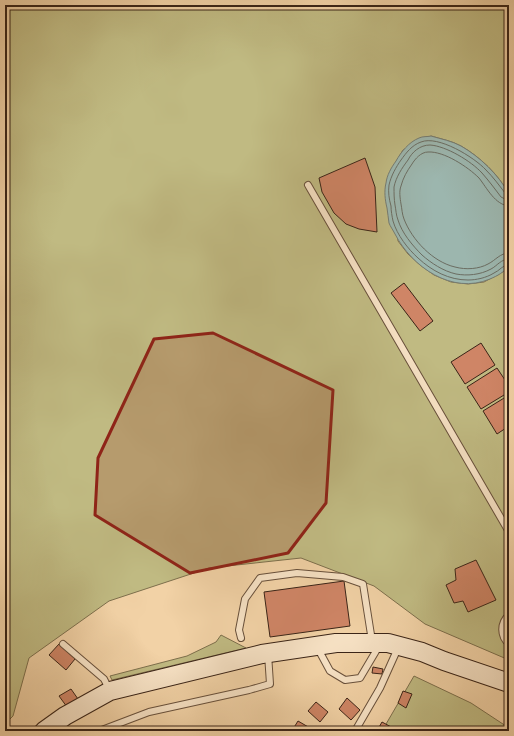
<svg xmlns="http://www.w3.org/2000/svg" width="514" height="736" font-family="'Old Standard TT',serif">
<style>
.green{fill:#c0ba82;stroke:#7d6f4c}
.water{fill:#9cb6ae;stroke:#757c72}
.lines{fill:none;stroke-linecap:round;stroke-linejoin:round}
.shore{stroke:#6b6d62;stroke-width:1}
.building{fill:#cf8566;stroke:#3a2417}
.lane-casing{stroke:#68503b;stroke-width:8}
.secondary-casing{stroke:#3a2417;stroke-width:20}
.lane{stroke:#f7e2c5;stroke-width:6}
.secondary{stroke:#f7e2c5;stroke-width:18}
.marked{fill:#8f2418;fill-opacity:0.2;stroke:#8f2418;stroke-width:3;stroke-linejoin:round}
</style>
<rect width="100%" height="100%" fill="#f2d2a6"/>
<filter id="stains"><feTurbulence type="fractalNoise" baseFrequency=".005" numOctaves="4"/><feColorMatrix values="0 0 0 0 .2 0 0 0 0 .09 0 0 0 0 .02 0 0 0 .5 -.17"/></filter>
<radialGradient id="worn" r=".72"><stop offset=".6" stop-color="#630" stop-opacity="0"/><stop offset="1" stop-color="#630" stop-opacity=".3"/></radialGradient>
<g class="green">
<path d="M5,5H509V194C498,174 480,157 461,146C452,141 441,139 431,136L403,150L390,172L398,241L408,254L420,265L434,275L451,282L468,284L484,282L506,270L509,265V660L425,624L374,586L301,558L209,568L109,601L29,658L13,716L5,724Z"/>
<path d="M221,635L246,648L112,680L110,676L187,656L216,642Z"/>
<path d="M414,676L471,703L509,728L506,731H382Z"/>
</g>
<path class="water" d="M431,136C441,139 452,141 461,146C480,157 498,174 509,194V265C505,272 497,276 490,279C452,295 412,267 395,234C393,230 390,226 389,223C388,218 388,213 387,208C385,200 384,191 386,183C387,175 391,168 396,161C401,152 409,142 419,138C423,136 427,137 431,136Z"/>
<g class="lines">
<g class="shore">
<path d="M509,195L505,193C499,185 493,177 486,170C474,157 438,135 421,142C412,145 406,153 401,160C396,167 391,176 389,185C388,192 389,199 391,206C391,211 392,216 393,221C397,235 408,249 418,258C432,271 449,280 468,280C476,280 486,278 494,273C499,271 503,265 509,264"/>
<path d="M509,200L505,199L501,197C495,189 489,181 482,173C471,161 446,146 430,145C420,145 412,152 408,160C402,168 396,177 394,187C394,193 394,199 395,205C396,210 396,215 398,220C402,233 412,245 422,255C431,263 443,271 456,274C467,276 480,275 491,269C497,266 501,259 509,259"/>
<path d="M509,206C495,205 487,188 479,178C468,167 444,151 428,152C421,152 415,159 412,164C407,171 403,178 401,186C399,191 400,198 401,204C402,209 402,214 404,219C412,240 433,262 455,267C466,270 479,269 488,264C496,260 500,253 509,253"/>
</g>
</g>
<g class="building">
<path d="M365,158L375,187L377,232L359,229L346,224L334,213L322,192L319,178Z"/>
<path d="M404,283L433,321L420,331L391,293Z"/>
<path d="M481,343L495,365L465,384L451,362Z"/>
<path d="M497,368L509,386V392L481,409L467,387Z"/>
<path d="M509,395V426L497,434L483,411Z"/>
<path d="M476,560L496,600L468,612L463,601L454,603L446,585L456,580L455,569Z"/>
<path d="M344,581L350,626L270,637L264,592Z"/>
<path d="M59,644L75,659L66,670L49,655Z"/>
<path d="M373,667L383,669L382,674L372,673Z"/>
<path d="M71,689L78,699L67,707L59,696Z"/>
<path d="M403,691L412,694L406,708L398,703Z"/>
<path d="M347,698L360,710L351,720L339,709Z"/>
<path d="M316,702L328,712L320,722L308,711Z"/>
<path d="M298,721L310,728L308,731H297L293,729Z"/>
<path d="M382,722L393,728L391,731H381L378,729Z"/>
</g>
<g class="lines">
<defs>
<g id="lane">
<path d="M308,185L509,532"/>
<path d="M509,615C500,623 500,636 509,644"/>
<path d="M241,638L239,630L245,599L260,578L297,573L343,577L363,584L372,641"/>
<path d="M63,644L104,679L109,689"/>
<path d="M317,647L330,671L345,680L360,678L379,646"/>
<path d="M99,731L149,712L249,690L270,684L268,654"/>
<path d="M355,731L380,688L398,648"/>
</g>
<path id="secondary" d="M44,731L65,716L110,691L262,654L336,643H388L422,652L444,661L509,683"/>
</defs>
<use href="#lane" class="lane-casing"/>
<use href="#secondary" class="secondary-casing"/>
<use href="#lane" class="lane"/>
<use href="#secondary" class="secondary"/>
</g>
<path class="marked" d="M213,333L333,390L326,503L288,553L190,573L95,515L98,458L154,339Z"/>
<rect width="514" height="736" fill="none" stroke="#f2d2a6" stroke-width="20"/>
<rect x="6" y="6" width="502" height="724" fill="none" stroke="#3a2417" stroke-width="2"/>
<rect x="10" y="10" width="494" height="716" fill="none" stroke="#3a2417"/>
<rect width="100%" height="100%" filter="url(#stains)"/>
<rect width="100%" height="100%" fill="url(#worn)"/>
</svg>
